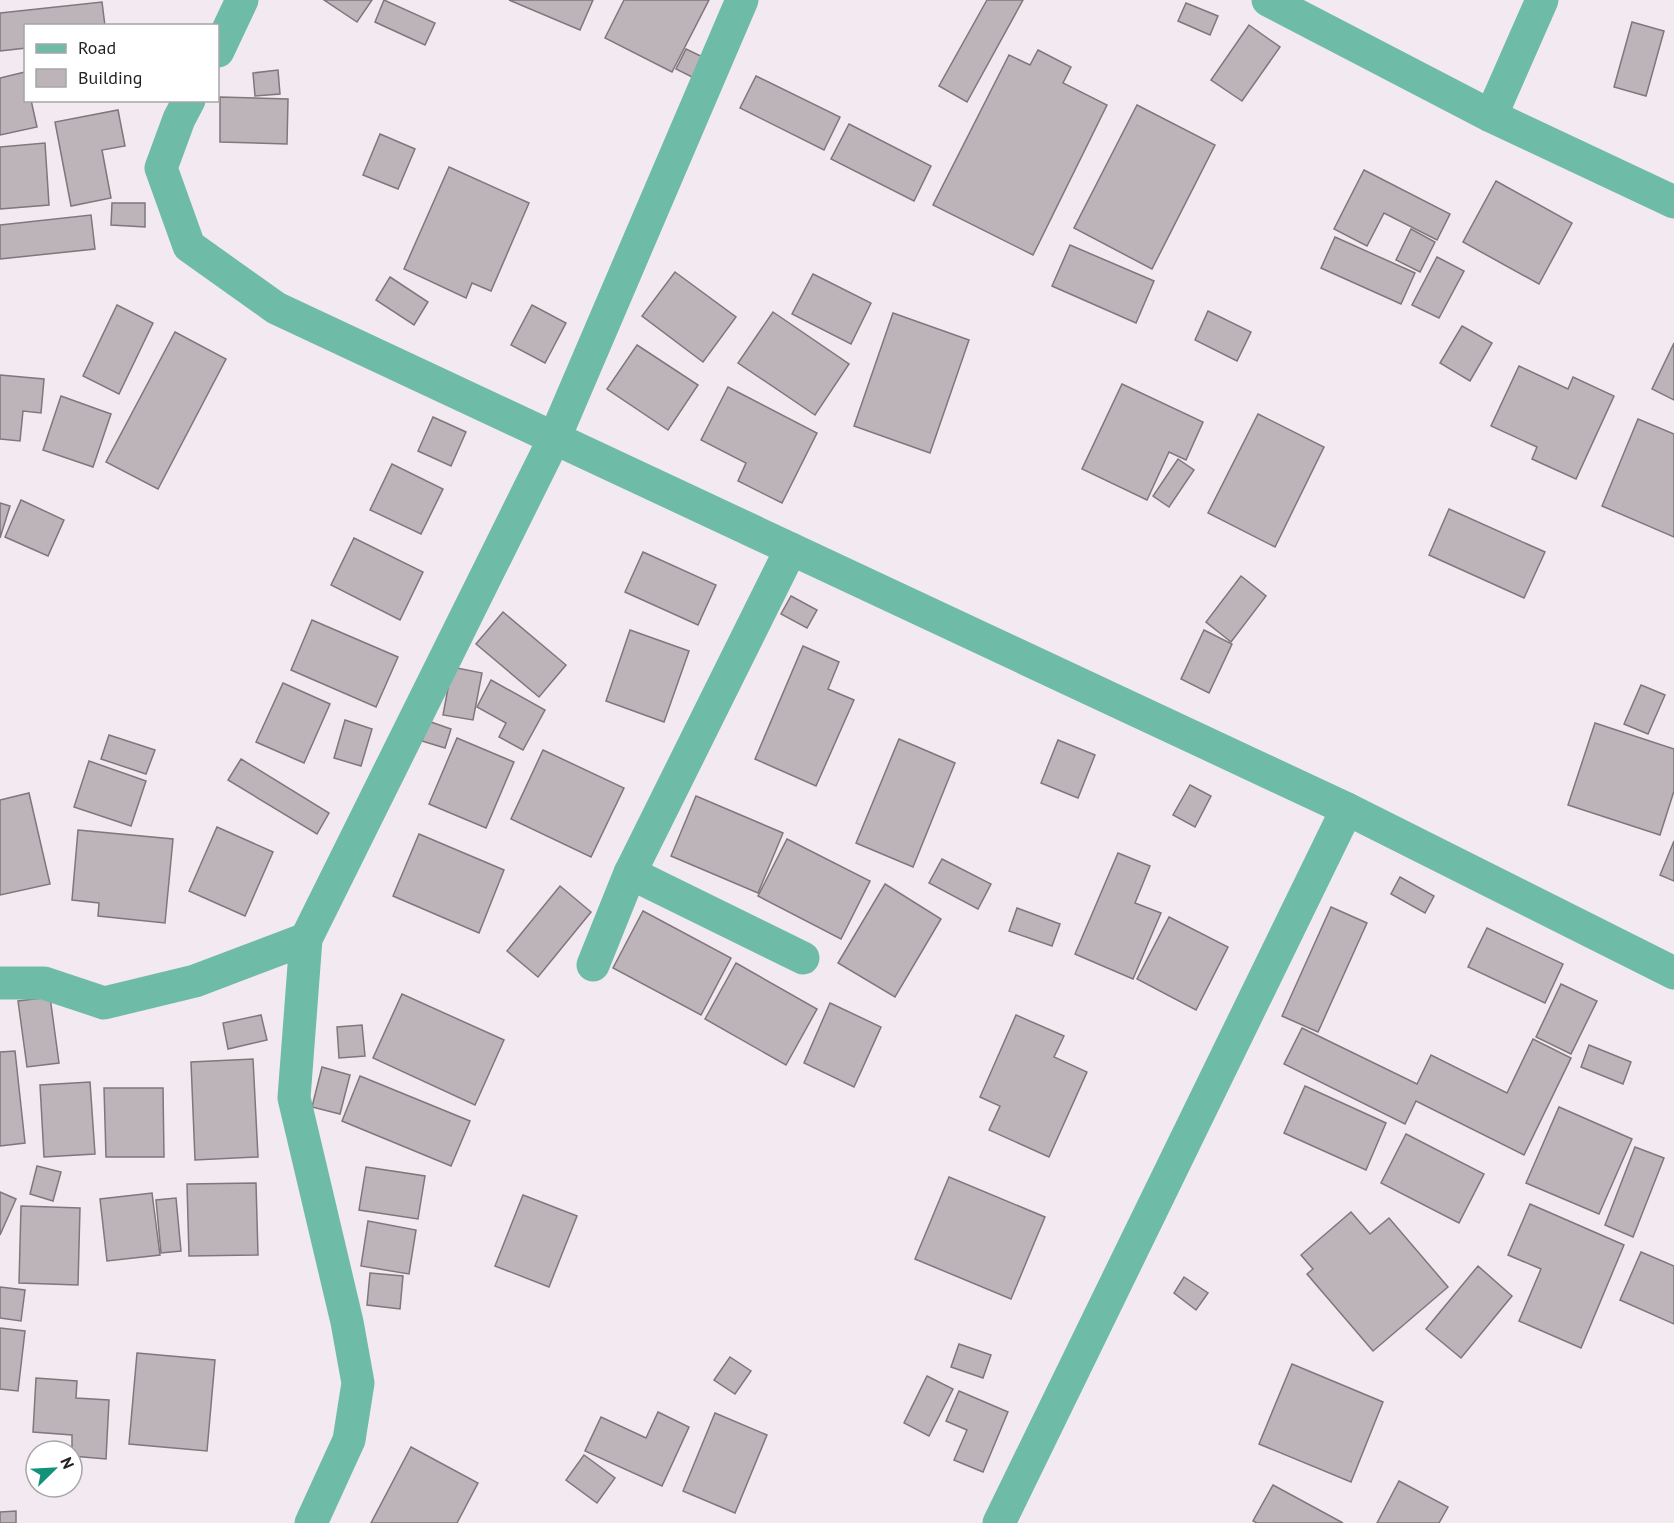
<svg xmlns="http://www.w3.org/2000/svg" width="1674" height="1523" font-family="'PT Sans',sans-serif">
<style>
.building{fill:#bdb4ba;stroke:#7f777c;stroke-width:1.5}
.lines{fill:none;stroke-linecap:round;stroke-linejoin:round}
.minor{stroke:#6ebca7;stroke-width:33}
</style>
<rect width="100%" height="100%" fill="#f3eaf1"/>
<g class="building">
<path d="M324,0H372L357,22Z"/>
<path d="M384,0L435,23L425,45L375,22Z"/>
<path d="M509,0H593L580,30Z"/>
<path d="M624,0H709L672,72L605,38Z"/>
<path d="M987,0H1023L967,102L939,86Z"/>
<path d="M102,2L105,26H26V48L0,51V13Z"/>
<path d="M1186,3L1218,16L1210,35L1178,21Z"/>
<path d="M1632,22L1664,31L1646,96L1614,87Z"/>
<path d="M1249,25L1280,47L1242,101L1211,80Z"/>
<path d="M686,49L705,58L696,79L676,69Z"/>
<path d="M1038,50L1071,67L1063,83L1107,105L1033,255L933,205L1009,55L1030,65Z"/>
<path d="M278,70L280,94L255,96L253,73Z"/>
<path d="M25,72L26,100H31L37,127L0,135V78Z"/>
<path d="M756,76L840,117L824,150L740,108Z"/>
<path d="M220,97L288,99L287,144L220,142Z"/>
<path d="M1137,105L1215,145L1152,269L1074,228Z"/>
<path d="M118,110L125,146L102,150L111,198L71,206L55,122Z"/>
<path d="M849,124L931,166L914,201L831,159Z"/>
<path d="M380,134L415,149L398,189L363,175Z"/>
<path d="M45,143L49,205L0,209V147Z"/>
<path d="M449,167L529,203L491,291L472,283L466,298L404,269Z"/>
<path d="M1364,170L1450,214L1437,240L1384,213L1367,246L1334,229Z"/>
<path d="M1496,181L1572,223L1539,284L1463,242Z"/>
<path d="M112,203H145V227L111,225Z"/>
<path d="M91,215L95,249L0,259V225Z"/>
<path d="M1411,229L1435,242L1420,272L1396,260Z"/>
<path d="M1335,237L1415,273L1401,304L1321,268Z"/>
<path d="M1070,245L1154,281L1136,323L1052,286Z"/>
<path d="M1437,257L1464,271L1439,318L1412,305Z"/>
<path d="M675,272L736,317L703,362L642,316Z"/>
<path d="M813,274L871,303L851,344L792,314Z"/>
<path d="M390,277L428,302L414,325L376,300Z"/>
<path d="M117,305L153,323L119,394L83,376Z"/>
<path d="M532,305L566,323L545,363L511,345Z"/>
<path d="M1208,311L1251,332L1237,361L1195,340Z"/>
<path d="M773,312L849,364L815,415L738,363Z"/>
<path d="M893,313L969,340L930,453L854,426Z"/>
<path d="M1462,326L1492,343L1470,381L1440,363Z"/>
<path d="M175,332L226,359L158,489L106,462Z"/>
<path d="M1674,343V400L1652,389Z"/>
<path d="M637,345L698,385L668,430L607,389Z"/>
<path d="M1519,366L1568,389L1573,377L1614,396L1576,479L1532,459L1537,447L1491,426Z"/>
<path d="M0,375L44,379L41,413L23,411L20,441L0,439Z"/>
<path d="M1122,384L1203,422L1186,460L1169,452L1147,500L1082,469Z"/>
<path d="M728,387L817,433L782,503L738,481L746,463L701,440Z"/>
<path d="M61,396L111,414L93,467L43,450Z"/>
<path d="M1258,414L1324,447L1275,547L1208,513Z"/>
<path d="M433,417L466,432L451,466L418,451Z"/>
<path d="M1638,419L1674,434V537L1602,506Z"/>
<path d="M1178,459L1194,470L1169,507L1153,496Z"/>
<path d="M392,464L443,489L421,534L370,510Z"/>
<path d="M21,500L64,520L48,556L5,537Z"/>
<path d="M0,503L10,506L0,538Z"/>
<path d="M1449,509L1545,552L1524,598L1429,555Z"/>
<path d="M354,538L423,572L400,620L331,585Z"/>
<path d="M643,552L716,585L698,625L625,592Z"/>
<path d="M1241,576L1266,596L1231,642L1206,622Z"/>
<path d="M791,596L817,610L807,628L781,614Z"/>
<path d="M503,612L566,665L539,697L476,644Z"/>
<path d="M312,620L398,657L376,707L291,670Z"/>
<path d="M630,630L689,651L664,722L606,701Z"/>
<path d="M1204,630L1232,644L1209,693L1181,679Z"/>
<path d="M803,646L839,662L828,689L854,700L816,786L755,759Z"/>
<path d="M452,667L482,673L473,720L443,715Z"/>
<path d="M491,680L545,710L523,750L499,737L506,723L477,707Z"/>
<path d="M283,683L330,704L304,763L256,742Z"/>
<path d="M1641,685L1665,695L1648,734L1624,724Z"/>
<path d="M345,720L372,729L361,766L334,758Z"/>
<path d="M428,721L451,729L445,748L422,741Z"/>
<path d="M1595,723L1674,749V791L1660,835L1568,805Z"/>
<path d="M109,735L155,750L146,774L101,759Z"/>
<path d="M457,738L514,762L486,828L429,804Z"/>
<path d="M899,739L955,763L913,867L856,843Z"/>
<path d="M1058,740L1095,755L1078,798L1041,783Z"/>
<path d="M543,750L624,788L591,857L511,819Z"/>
<path d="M241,759L329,813L317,834L228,780Z"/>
<path d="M89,761L146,781L131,826L74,807Z"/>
<path d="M1190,785L1211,796L1195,827L1173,815Z"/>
<path d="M29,793L50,884L0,895V800Z"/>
<path d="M696,796L783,833L758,893L671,856Z"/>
<path d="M217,827L273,852L245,916L189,891Z"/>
<path d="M78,830L173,839L165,923L98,916L99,903L72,900Z"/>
<path d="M419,834L504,870L479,933L393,896Z"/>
<path d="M787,839L870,881L841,939L758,896Z"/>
<path d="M1674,841V881L1660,875Z"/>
<path d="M1118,853L1150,866L1135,903L1161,913L1133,979L1075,954Z"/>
<path d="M942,859L991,884L978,909L929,883Z"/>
<path d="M1400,877L1434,896L1425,913L1391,894Z"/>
<path d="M885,884L941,919L895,997L838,963Z"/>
<path d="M560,886L591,912L538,977L507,951Z"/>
<path d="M1331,907L1367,923L1318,1032L1282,1016Z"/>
<path d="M1017,908L1060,924L1052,946L1009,931Z"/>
<path d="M643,911L731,958L701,1015L613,968Z"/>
<path d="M1169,917L1228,947L1196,1010L1137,979Z"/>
<path d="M1487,928L1563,964L1545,1003L1468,967Z"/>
<path d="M736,963L817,1009L786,1065L705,1019Z"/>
<path d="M1561,984L1597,1001L1571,1054L1536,1037Z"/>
<path d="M402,994L504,1040L475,1105L373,1058Z"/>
<path d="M50,997L59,1063L27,1067L18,1001Z"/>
<path d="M830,1003L881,1027L854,1087L804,1063Z"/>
<path d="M261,1015L267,1040L228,1049L223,1023Z"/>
<path d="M1016,1015L1064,1036L1054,1057L1087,1072L1049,1157L989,1130L1000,1106L980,1097Z"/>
<path d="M362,1025L365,1056L339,1058L337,1027Z"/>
<path d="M1302,1028L1417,1084L1431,1055L1507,1093L1533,1039L1571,1058L1524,1155L1416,1101L1405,1124L1284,1064Z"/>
<path d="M1589,1045L1631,1062L1623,1084L1581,1067Z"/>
<path d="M15,1051L25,1143L0,1146V1052Z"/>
<path d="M253,1059L258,1157L195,1160L191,1062Z"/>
<path d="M322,1067L350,1075L340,1114L312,1107Z"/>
<path d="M360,1076L470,1121L451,1166L342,1121Z"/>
<path d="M90,1082L95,1154L44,1157L40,1085Z"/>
<path d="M1305,1086L1386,1123L1366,1170L1284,1133Z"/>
<path d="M104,1088H163L164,1157H106Z"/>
<path d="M1559,1107L1632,1139L1599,1214L1526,1183Z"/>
<path d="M1406,1134L1484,1174L1459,1223L1381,1183Z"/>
<path d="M1635,1147L1664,1158L1633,1237L1605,1225Z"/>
<path d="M37,1166L61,1172L53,1201L30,1194Z"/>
<path d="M366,1167L425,1176L418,1219L359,1210Z"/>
<path d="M949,1177L1045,1217L1011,1299L915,1259Z"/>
<path d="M256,1183L258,1255L189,1256L187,1184Z"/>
<path d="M0,1192L16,1199L0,1235Z"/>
<path d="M152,1193L160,1255L107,1261L100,1199Z"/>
<path d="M523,1195L577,1216L549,1287L495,1266Z"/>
<path d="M176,1198L181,1251L161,1253L156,1200Z"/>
<path d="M1530,1204L1624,1245L1581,1348L1519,1321L1541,1269L1508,1255Z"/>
<path d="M21,1206L80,1208L78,1285L19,1283Z"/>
<path d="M1351,1212L1370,1234L1389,1218L1448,1287L1373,1351L1307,1274L1313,1269L1301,1255Z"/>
<path d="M368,1221L416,1230L409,1274L361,1266Z"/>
<path d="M1641,1252L1674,1266V1324L1620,1300Z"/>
<path d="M1478,1266L1512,1296L1461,1358L1426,1329Z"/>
<path d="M370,1273L403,1276L400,1309L367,1305Z"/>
<path d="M1184,1277L1208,1293L1196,1310L1174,1293Z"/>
<path d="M0,1287L25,1290L21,1321L0,1318Z"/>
<path d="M0,1328L25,1331L18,1391L0,1389Z"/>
<path d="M959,1344L991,1355L983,1378L951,1367Z"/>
<path d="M137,1353L215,1360L207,1451L129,1444Z"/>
<path d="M730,1357L751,1371L735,1394L714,1380Z"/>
<path d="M1292,1364L1383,1402L1351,1482L1259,1444Z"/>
<path d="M927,1376L953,1389L929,1436L904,1423Z"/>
<path d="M36,1378L77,1381L76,1398L109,1400L106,1459L72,1456V1435L33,1432Z"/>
<path d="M959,1391L1008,1412L983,1472L954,1460L967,1430L946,1421Z"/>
<path d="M658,1412L689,1427L662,1486L585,1451L601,1417L646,1438Z"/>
<path d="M715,1413L767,1435L735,1513L683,1491Z"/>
<path d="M411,1447L478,1483L457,1523H371Z"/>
<path d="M584,1455L615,1478L597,1503L566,1480Z"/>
<path d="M1399,1481L1448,1507L1439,1523H1377Z"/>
<path d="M1273,1485L1343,1523H1257L1253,1521Z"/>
<path d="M16,1511V1523H0V1512Z"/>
</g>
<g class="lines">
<g class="minor">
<path d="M1268,0L1491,116L1674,202"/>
<path d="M218,51L242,0"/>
<path d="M189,100L179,119L161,168L189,246L276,308L1347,809L1674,973"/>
<path d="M1491,116L1542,0"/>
<path d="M630,873L803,958"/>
<path d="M593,965L630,873L791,549"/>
<path d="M0,983H44L104,1003L195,981L306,939"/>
<path d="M311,1523L349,1440L358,1383L347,1322L294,1098L306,939L555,437L742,0"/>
<path d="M999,1523L1347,809"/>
</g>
</g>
<rect x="24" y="24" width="195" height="78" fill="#ffffff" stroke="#a7a5a7" stroke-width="1.5"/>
<rect x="36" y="44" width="30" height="9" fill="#6ebca7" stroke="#a7a5a7" stroke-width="1.5"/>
<text x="78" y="54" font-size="18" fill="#231f22">Road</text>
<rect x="36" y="69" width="30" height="18" fill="#bdb4ba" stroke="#a7a5a7" stroke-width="1.5"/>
<text x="78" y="84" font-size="18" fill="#231f22">Building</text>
<g transform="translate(54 1469) rotate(66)"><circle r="28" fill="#ffffff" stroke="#a7a5a7" stroke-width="1.5"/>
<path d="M0-4.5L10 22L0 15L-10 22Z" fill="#139279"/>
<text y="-9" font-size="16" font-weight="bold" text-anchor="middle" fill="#231f22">N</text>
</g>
</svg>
